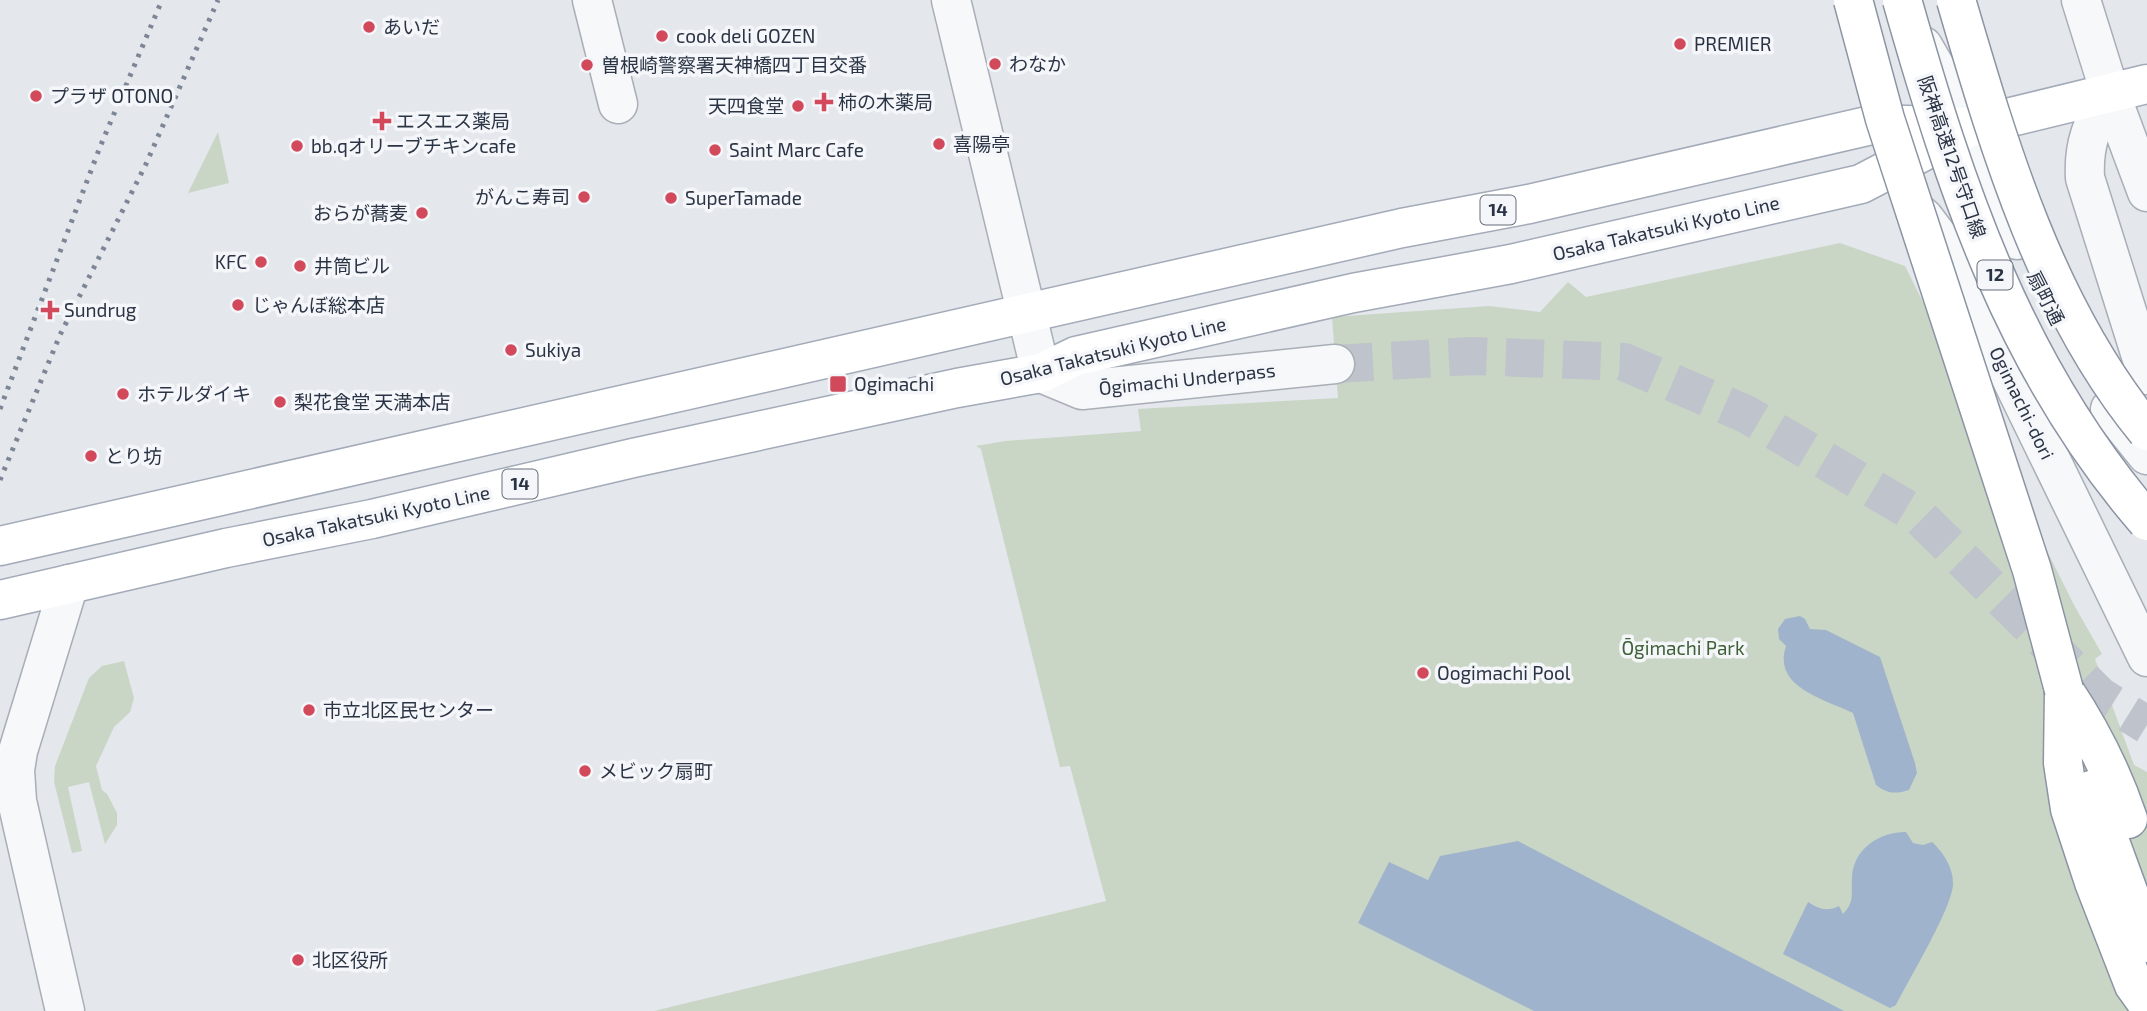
<svg xmlns="http://www.w3.org/2000/svg" width="2147" height="1011" font-family="'Exo 2','Noto Sans JP',sans-serif">
<style>
.green{fill:#c9d6c5}
.water{fill:#9fb4cc}
.lines{fill:none;stroke-linecap:round;stroke-linejoin:round}
.minor-tunnel{stroke:#bfc3cb;stroke-width:38;stroke-dasharray:38 19;stroke-linecap:butt}
.minor-casing{stroke:#a9aeb7;stroke-width:41}
.major-casing{stroke:#a3abb8;stroke-width:41}
.highway-casing{stroke:#8b94a3;stroke-width:41}
.minor{stroke:#f7f8fa;stroke-width:38}
.major{stroke:#fff;stroke-width:38}
.highway{stroke:#fff;stroke-width:38}
.rail{stroke:#7d8696;stroke-width:5;stroke-dasharray:3.5 7;stroke-linecap:butt}
.highway-bridge-casing{stroke:#8b94a3;stroke-width:41;stroke-linecap:butt}
.highway-bridge{stroke:#fff;stroke-width:38}
.poi-dot{fill:#d1495b;stroke:#f4f6f9;stroke-width:2.5}
.labels{text-anchor:middle;stroke-width:7;stroke-linejoin:round;paint-order:stroke}
.shield{fill:#f4f6f9;stroke:#676e7b;stroke-width:2}
.shield-label{font-size:18px;font-weight:bold;fill:#2b3445}
.poi-label{font-size:19px;fill:#2b3445;stroke:#f4f6f9;text-anchor:start}
.street-label{font-size:19px;fill:#2b3445;stroke:#f4f6f9}
.park-label{font-size:19px;fill:#3f6138;stroke:#f4f6f9}
</style>
<rect width="100%" height="100%" fill="#e4e7ec"/>
<g class="green">
<path d="M218,132L229,183L188,193Z"/>
<path d="M1840,243L1905,266L2074,605L2102,654L2095,659L2134,765L2147,772V1011H654L1106,901L1070,766L1060,767L981,449L976,446L1005,441L1141,431L1138,409L1338,398L1332,317L1489,306L1540,312L1568,282L1586,297Z"/>
<path d="M124,661L134,698L130,712L114,727L96,766L102,790L107,794L117,813V825L105,844L89,782L68,787L82,851L72,853L54,782L55,766L89,678L102,666Z"/>
</g>
<g class="water">
<path d="M1800,616L1805,619L1810,629L1826,630L1880,657L1915,763L1917,773L1909,790C1896,794 1887,794 1876,785L1853,713C1824,699 1772,687 1786,646L1779,639L1778,629L1785,619Z"/>
<path d="M1906,832L1913,843L1923,845L1932,842C1944,853 1954,869 1953,885C1951,910 1909,979 1896,1005L1890,1008L1783,954L1808,902C1819,909 1827,912 1839,906L1843,914C1855,902 1851,893 1852,878C1853,849 1879,832 1906,832Z"/>
<path d="M1518,841L1844,1011H1534L1358,923L1389,862L1428,880L1440,856Z"/>
</g>
<g class="lines">
<path class="minor-tunnel" d="M1335,364L1472,356L1624,362L1746,414L1919,516L2100,696L2147,725"/>
<defs>
<g id="minor">
<path d="M592,0L618,104"/>
<path d="M951,0L1041,373L1082,390L1335,364"/>
<path d="M2081,0L2110,93L2147,192"/>
<path d="M1923,46L1970,127L2017,240"/>
<path d="M2110,93C2093,124 2083,141 2085,178L2147,375"/>
<path d="M1915,210L1924,218L1949,251L2147,657"/>
<path d="M2110,409L2147,455"/>
<path d="M65,1011L17,801L15,770L18,751L69,584"/>
</g>
<g id="major">
<path d="M0,546L1402,228L1529,204L1876,124L1968,127"/>
<path d="M0,600L226,548L372,519L633,458L957,388L1041,373L1076,356L1353,293L1511,264L1861,184L1970,127L2147,84"/>
</g>
<g id="highway">
<path d="M2064,690L2063,763L2070,809L2094,882L2134,985L2147,1003"/>
<path d="M2064,690C2092,732 2112,772 2128,819"/>
<path d="M2091,790L2147,943"/>
</g>
</defs>
<use href="#minor" class="minor-casing"/>
<use href="#major" class="major-casing"/>
<use href="#highway" class="highway-casing"/>
<use href="#minor" class="minor"/>
<use href="#major" class="major"/>
<use href="#highway" class="highway"/>
<g class="rail">
<path d="M0,409L100,147L162,0"/>
<path d="M0,480L60,335L146,164L218,0"/>
</g>
<defs>
<g id="highway-bridge">
<path d="M1853,0L1885,119L2032,570L2064,690"/>
<path d="M1902,0C1956,190 2015,369 2147,521"/>
<path d="M1956,0C2000,150 2046,308 2147,431"/>
</g>
</defs>
<use href="#highway-bridge" class="highway-bridge-casing"/>
<use href="#highway-bridge" class="highway-bridge"/>
</g>
<g class="poi-dot">
<circle cx="369" cy="27" r="7"/>
<circle cx="662" cy="36" r="7"/>
<circle cx="1680" cy="44" r="7"/>
<circle cx="995" cy="64" r="7"/>
<circle cx="587" cy="65" r="7"/>
<circle cx="36" cy="96" r="7"/>
<path d="M820.5 91.5h7v7h7v7h-7v7h-7v-7h-7v-7h7z"/>
<circle cx="798" cy="106" r="7"/>
<path d="M378.5 110.5h7v7h7v7h-7v7h-7v-7h-7v-7h7z"/>
<circle cx="939" cy="144" r="7"/>
<circle cx="297" cy="146" r="7"/>
<circle cx="715" cy="150" r="7"/>
<circle cx="584" cy="197" r="7"/>
<circle cx="671" cy="198" r="7"/>
<circle cx="422" cy="213" r="7"/>
<circle cx="261" cy="262" r="7"/>
<circle cx="300" cy="266" r="7"/>
<circle cx="238" cy="305" r="7"/>
<path d="M46.5 299.5h7v7h7v7h-7v7h-7v-7h-7v-7h7z"/>
<circle cx="511" cy="350" r="7"/>
<rect x="829" y="375" width="18" height="18" rx="3.5"/>
<circle cx="123" cy="394" r="7"/>
<circle cx="280" cy="402" r="7"/>
<circle cx="91" cy="456" r="7"/>
<circle cx="1423" cy="673" r="7"/>
<circle cx="309" cy="710" r="7"/>
<circle cx="585" cy="771" r="7"/>
<circle cx="298" cy="960" r="7"/>
</g>
<g class="labels">
<g class="shield">
<rect x="1480.5" y="195.5" width="35" height="29" rx="5"/>
<rect x="1977.5" y="260.5" width="35" height="29" rx="5"/>
<rect x="502.5" y="469.5" width="35" height="29" rx="5"/>
</g>
<g class="shield-label">
<text x="1498" y="216">14</text>
<text x="1995" y="281">12</text>
<text x="520" y="490">14</text>
</g>
<g class="poi-label">
<text x="383" y="34">あいだ</text>
<text x="676" y="43">cook deli GOZEN</text>
<text x="1694" y="51">PREMIER</text>
<text x="1009" y="71">わなか</text>
<text x="601" y="72">曽根崎警察署天神橋四丁目交番</text>
<text x="50" y="103">プラザ OTONO</text>
<text x="838" y="109">柿の木薬局</text>
<text x="784" y="113" text-anchor="end">天四食堂</text>
<text x="396" y="128">エスエス薬局</text>
<text x="953" y="151">喜陽亭</text>
<text x="311" y="153">bb.qオリーブチキンcafe</text>
<text x="729" y="157">Saint Marc Cafe</text>
<text x="570" y="204" text-anchor="end">がんこ寿司</text>
<text x="685" y="205">SuperTamade</text>
<text x="408" y="220" text-anchor="end">おらが蕎麦</text>
<text x="247" y="269" text-anchor="end">KFC</text>
<text x="314" y="273">井筒ビル</text>
<text x="252" y="312">じゃんぼ総本店</text>
<text x="64" y="317">Sundrug</text>
<text x="525" y="357">Sukiya</text>
<text x="854" y="391">Ogimachi</text>
<text x="137" y="401">ホテルダイキ</text>
<text x="294" y="409">梨花食堂 天満本店</text>
<text x="105" y="463">とり坊</text>
<text x="1437" y="680">Oogimachi Pool</text>
<text x="323" y="717">市立北区民センター</text>
<text x="599" y="778">メビック扇町</text>
<text x="312" y="967">北区役所</text>
</g>
<g class="street-label">
<text transform="translate(1952 157) rotate(71)" y="7">阪神高速12号守口線</text>
<text transform="translate(1666 228) rotate(-13)" y="7">Osaka Takatsuki Kyoto Line</text>
<text transform="translate(2046 298) rotate(63)" y="7">扇町通</text>
<text transform="translate(1113 351) rotate(-14)" y="7">Osaka Takatsuki Kyoto Line</text>
<text transform="translate(1187 379) rotate(-6)" y="7">Ōgimachi Underpass</text>
<text transform="translate(2022 403) rotate(64)" y="7">Ogimachi-dori</text>
<text transform="translate(376 516) rotate(-12)" y="7">Osaka Takatsuki Kyoto Line</text>
</g>
<g class="park-label">
<text x="1683" y="655">Ōgimachi Park</text>
</g>
</g>
</svg>
